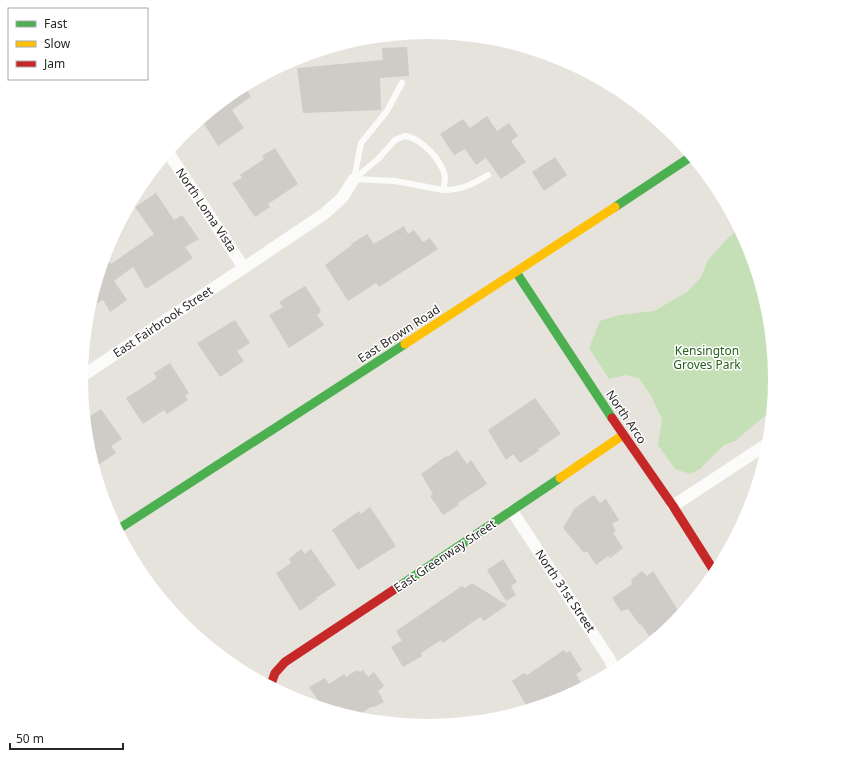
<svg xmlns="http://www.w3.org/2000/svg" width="857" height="759" font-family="'Noto Sans',sans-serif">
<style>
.green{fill:#c5e0b6}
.building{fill:#cfccc8}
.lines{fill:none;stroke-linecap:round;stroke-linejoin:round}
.lane{stroke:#fbfbfa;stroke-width:6}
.street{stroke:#fbfbfa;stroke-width:12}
.fast{stroke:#4caf50;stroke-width:9}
.slow{stroke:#ffc107;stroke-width:9}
.jam{stroke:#c62828;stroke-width:9}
.labels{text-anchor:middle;stroke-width:3;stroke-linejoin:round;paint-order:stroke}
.street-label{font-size:12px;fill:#272727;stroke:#fff}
.park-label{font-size:12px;fill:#25601c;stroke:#fff}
</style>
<rect width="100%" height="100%" fill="#e6e3dc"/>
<path class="green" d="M740,228L750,247L769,312L776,380L773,413H770L760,420L735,441L724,445L700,469L690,474L675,469L658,445L662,419L651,396L639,378L626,375L609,379L589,348L600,321L619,315L654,311L687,292L701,277L708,260L727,239Z"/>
<g class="building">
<path d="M407,47L409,76L380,78L381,110L303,113L297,68L383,60L382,48Z"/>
<path d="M244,86L251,97L232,110L244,128L218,146L201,119L236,90Z"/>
<path d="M487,116L497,131L509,123L518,136L511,141L526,162L501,179L486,158L476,165L465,149L454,155L440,134L463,119L470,128Z"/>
<path d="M275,148L298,184L268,204L270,207L255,217L232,183L242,178L240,175L264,159L262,156Z"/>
<path d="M555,157L567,175L544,191L532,172Z"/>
<path d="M156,193L174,220L182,215L199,239L185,247L193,258L146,289L133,267L114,281L127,300L110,312L103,300L88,309L105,256L111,264L154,234L135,207Z"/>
<path d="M404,226L408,234L414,230L423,242L430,238L438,249L379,287L376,283L348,301L325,265L352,245L351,244L367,234L374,244Z"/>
<path d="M305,286L319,307L321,312L317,315L324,325L289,348L269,315L283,307L279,302Z"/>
<path d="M235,320L250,343L237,351L244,361L220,377L197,343Z"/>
<path d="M170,363L189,393L185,396L188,400L167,414L164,410L143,424L126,398L157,378L154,373Z"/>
<path d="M535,398L561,434L538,449L539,451L520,463L513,454L506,460L488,430Z"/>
<path d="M101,409L122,439L111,446L116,453L94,468L88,447L86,430L91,427L86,419Z"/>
<path d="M457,450L467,464L471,460L487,484L458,503L459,505L443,515L430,496L433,494L421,474L446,456L448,457Z"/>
<path d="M594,495L600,503L606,499L619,520L612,524L616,531L613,533L623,548L610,558L608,556L596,565L587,551L584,553L563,528L575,508Z"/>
<path d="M370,507L396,546L358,570L332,530L359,511L361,514Z"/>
<path d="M301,549L305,554L311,549L336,585L316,598L317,599L300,611L276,573L291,563L289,559Z"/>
<path d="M503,559L517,582L511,586L516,595L506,601L487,570Z"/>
<path d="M642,571L647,576L653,571L681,615L649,636L641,624L640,625L628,609L621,611L612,598L632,584L631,580Z"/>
<path d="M472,583L507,605L484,621L480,617L443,643L441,640L421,653L422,656L403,667L391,647L402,641L396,631L462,586L465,588Z"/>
<path d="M564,650L566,653L570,651L582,670L576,674L584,688L561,701L529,710L512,681L524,673L527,675Z"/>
<path d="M357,670L360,672L363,670L368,677L374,672L384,686L378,691L384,702L374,707H371L354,718L324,709L309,687L325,678L329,684L344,674L346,677Z"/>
</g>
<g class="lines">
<g class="lane">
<path d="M405,136C421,138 442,160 445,177C445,181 444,186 443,190L395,181L354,179L378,159L395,140Z"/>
<path d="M354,179L361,143L387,111L402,83"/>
<path d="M443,190C462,190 471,185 488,175"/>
</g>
<g class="street">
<path d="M168,152L244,268"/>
<path d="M81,377L324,214L342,198L354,179"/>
<path d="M673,506L770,442"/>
<path d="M512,511L610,660L615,672"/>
</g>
<g class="fast">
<path d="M615,207L692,156"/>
<path d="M516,272L612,418"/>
<path d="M117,530L405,344"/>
<path d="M398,587L560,478"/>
</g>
<g class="slow">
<path d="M405,344L615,207"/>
<path d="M560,478L623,435"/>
</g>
<g class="jam">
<path d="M612,418L673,506L716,574"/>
<path d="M270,687L275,673L285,662L398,587"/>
</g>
</g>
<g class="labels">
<g class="street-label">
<text transform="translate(206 210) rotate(56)" y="4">North Loma Vista</text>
<text transform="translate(163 322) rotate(-34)" y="4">East Fairbrook Street</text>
<text transform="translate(399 334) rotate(-33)" y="4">East Brown Road</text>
<text transform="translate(626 417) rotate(56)" y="4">North Arco</text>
<text transform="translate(445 556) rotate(-34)" y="4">East Greenway Street</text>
<text transform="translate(565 591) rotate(56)" y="4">North 31st Street</text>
</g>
<g class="park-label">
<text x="707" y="355">Kensington<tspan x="707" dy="14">Groves Park</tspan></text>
</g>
</g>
<path d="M0 0H857V759H0ZM88 379a340 340 0 1 1 680 0a340 340 0 1 1-680 0Z" fill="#fff" fill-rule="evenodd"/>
<rect x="8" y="8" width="140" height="72" fill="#ffffff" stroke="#a9a9a9"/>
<rect x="16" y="21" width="20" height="6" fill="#4caf50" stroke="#a9a9a9"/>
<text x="44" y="28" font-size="12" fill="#272727">Fast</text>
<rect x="16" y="41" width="20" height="6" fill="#ffc107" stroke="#a9a9a9"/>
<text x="44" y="48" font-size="12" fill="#272727">Slow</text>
<rect x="16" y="61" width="20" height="6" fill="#c62828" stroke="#a9a9a9"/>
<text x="44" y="68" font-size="12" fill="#272727">Jam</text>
<path d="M10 743v6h113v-6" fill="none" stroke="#272727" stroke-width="2"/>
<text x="16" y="743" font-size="12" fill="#272727" stroke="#ffffff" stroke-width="3" paint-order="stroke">50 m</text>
</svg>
